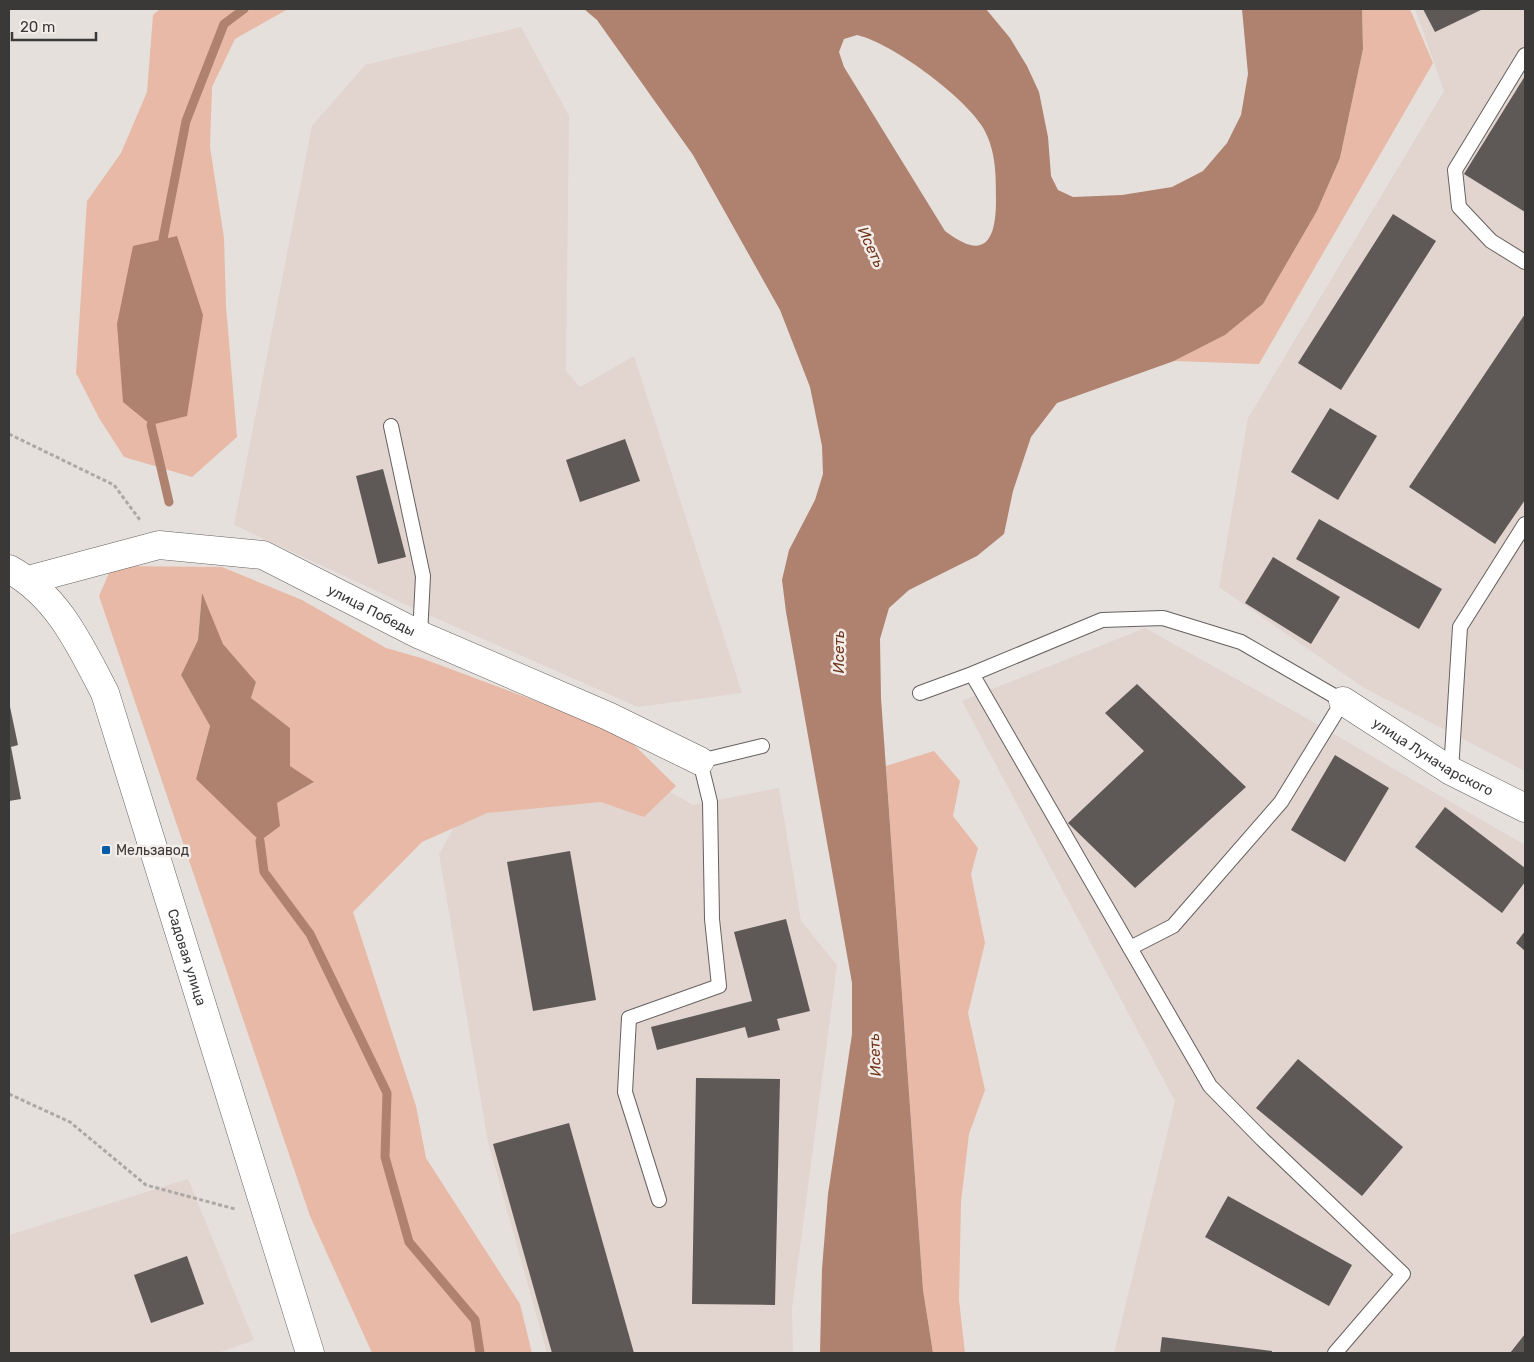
<svg xmlns="http://www.w3.org/2000/svg" width="1534" height="1362" font-family="Rubik,sans-serif">
<style>
.built{fill:#e2d4ce}
.green{fill:#e7b9a6;fill-rule:evenodd}
.water{fill:#af816f;fill-rule:evenodd}
.lines{fill:none;stroke-linecap:round;stroke-linejoin:round}
.stream{stroke:#af816f;stroke-width:9}
.building{fill:#5e5957}
.service-casing{stroke:#66615f;stroke-width:16}
.minor-casing{stroke:#66615f;stroke-width:29}
.secondary-casing{stroke:#66615f;stroke-width:29}
.path{stroke:#aca8a5;stroke-width:3;stroke-dasharray:4 2.5;stroke-linecap:butt}
.service{stroke:#fff;stroke-width:14}
.minor{stroke:#fff;stroke-width:28}
.secondary{stroke:#fff;stroke-width:28}
.poi-dot{fill:#005aa7;stroke:#f3edea;stroke-width:2}
.labels{text-anchor:middle;stroke-width:5;stroke-linejoin:round;paint-order:stroke}
.street-label{font-size:14px;fill:#3b3938;stroke:#f3edea}
.poi-label{font-size:14px;fill:#3b3938;stroke:#f3edea;text-anchor:start}
.water-label{font-size:15px;font-style:italic;fill:#71351b;stroke:#f3edea}
</style>
<rect width="100%" height="100%" fill="#e6e0dd"/>
<g class="built">
<path d="M1415,9H1525V771L1364,688L1219,587L1248,418L1444,91Z"/>
<path d="M521,27L569,116L566,371L580,387L634,356L742,693L638,707L422,612L234,525L312,126L365,65Z"/>
<path d="M1145,628L1308,719L1525,845V1353H1114L1175,1101L962,701Z"/>
<path d="M522,707L693,805L779,788L801,921L837,965L792,1309L793,1353H547L488,1142L439,854Z"/>
<path d="M188,1179L254,1340L218,1353H9V1235Z"/>
</g>
<g class="green">
<path d="M160,9H288L235,39L212,87L210,147L224,238L226,306L237,437L192,477L124,457L99,418L76,373L87,201L121,153L147,92L153,15Z"/>
<path d="M1362,9H1410L1433,63L1259,364L1174,361L1225,335L1263,304L1317,211L1340,158L1363,49Z"/>
<path d="M112,566L222,567L302,600L386,648L421,658L622,733L676,786L644,817L601,802L487,813L422,842L353,912L416,1106L426,1158L520,1304L532,1353H372L310,1216L99,596ZM202,594L223,644L256,682L251,698L290,728V766L313,783L277,803L196,779L210,726L181,675L198,640Z"/>
<path d="M934,751L960,781L953,816L978,848L971,874L985,943L968,1013L985,1090L969,1134L961,1202L959,1300L965,1353H933L923,1290L886,766Z"/>
</g>
<g class="water">
<path d="M584,9H986L1010,38L1027,66L1039,92L1048,137L1051,176L1058,190L1073,197L1122,195L1172,187L1203,171L1227,143L1241,115L1248,74L1242,9H1362L1363,49L1340,158L1317,211L1263,304L1225,335L1174,361L1057,403L1031,437L1013,491L1004,534L977,556L909,590L889,608L880,639L881,698L923,1290L933,1353H820L822,1269L828,1194L852,1034V983L786,612L782,580L789,550L815,500L823,474L822,446L810,387L780,310L693,155L597,20ZM857,35C892,43 962,95 982,126C996,149 996,173 996,200C996,242 984,261 945,231L844,67L839,52L844,39Z"/>
<path d="M177,236L203,315L187,416L151,425L123,402L117,324L133,246Z"/>
<path d="M202,593L223,644L256,682L251,698L290,728V766L314,782L277,803L280,826L260,841L196,779L210,726L181,675L198,640Z"/>
</g>
<g class="lines">
<g class="stream">
<path d="M163,239L186,121L224,24L244,9"/>
<path d="M151,425L169,502"/>
<path d="M260,841L264,872L310,934L387,1093L385,1157L409,1242L475,1320L480,1353"/>
</g>
</g>
<g class="building">
<path d="M1423,9H1483L1435,32Z"/>
<path d="M1525,76V212L1464,174Z"/>
<path d="M1393,214L1436,241L1341,390L1298,363Z"/>
<path d="M1525,314V500L1495,544L1409,487Z"/>
<path d="M1330,408L1377,436L1338,500L1291,472Z"/>
<path d="M625,439L640,481L580,502L566,460Z"/>
<path d="M383,469L406,557L378,564L356,476Z"/>
<path d="M1319,519L1442,589L1419,629L1296,559Z"/>
<path d="M1273,557L1340,597L1311,644L1245,603Z"/>
<path d="M1137,684L1246,787L1135,888L1068,823L1144,751L1105,713Z"/>
<path d="M9,702L18,745L11,747L21,799L9,801Z"/>
<path d="M1335,755L1389,788L1345,862L1291,830Z"/>
<path d="M1445,807L1525,868V882L1502,913L1415,847Z"/>
<path d="M570,851L596,1000L533,1011L507,862Z"/>
<path d="M786,919L810,1011L777,1019L780,1030L748,1038L745,1027L657,1050L651,1027L752,1001L734,932Z"/>
<path d="M1525,931V951L1516,943Z"/>
<path d="M1298,1059L1403,1147L1362,1196L1256,1108Z"/>
<path d="M696,1078L780,1079L775,1305L692,1304Z"/>
<path d="M569,1123L634,1353H552L493,1144Z"/>
<path d="M1228,1196L1352,1265L1329,1306L1205,1237Z"/>
<path d="M187,1256L204,1304L151,1323L134,1275Z"/>
<path d="M1525,1334V1353H1510Z"/>
<path d="M1162,1337L1272,1351V1353H1160Z"/>
</g>
<g class="lines">
<defs>
<g id="service">
<path d="M1525,55L1455,170L1459,207L1491,241L1525,262"/>
<path d="M391,426L423,576L420,635"/>
<path d="M920,693L972,674L1130,948L1173,926L1281,802L1343,701L1241,642L1163,618L1102,620L972,674"/>
<path d="M1451,771L1460,627L1525,524"/>
<path d="M1130,948L1210,1086L1262,1139L1403,1274L1335,1353"/>
<path d="M659,1200L625,1092L629,1018L719,986L712,919L710,802L700,761L762,746"/>
</g>
<g id="minor">
<path id="s1" d="M28,580L159,545L263,555L420,635L608,716L700,761"/>
<path id="s2" d="M1343,701L1451,771L1525,808"/>
</g>
<g id="secondary">
<path id="s3" d="M9,569C58,596 80,645 105,693L310,1353"/>
</g>
</defs>
<use href="#service" class="service-casing"/>
<use href="#minor" class="minor-casing"/>
<use href="#secondary" class="secondary-casing"/>
<g class="path">
<path d="M9,434L114,485L140,520"/>
<path d="M9,1094L70,1122L146,1185L235,1209"/>
</g>
<use href="#service" class="service"/>
<use href="#minor" class="minor"/>
<use href="#secondary" class="secondary"/>
</g>
<rect class="poi-dot" x="101" y="845" width="10" height="10" rx="2.5"/>
<g class="labels">
<g class="street-label">
<text dy="5" stroke="none"><textPath href="#s1" startOffset="362">улица Победы</textPath></text>
<text dy="5" stroke="none"><textPath href="#s2" startOffset="106">улица Луначарского</textPath></text>
<text dy="5" stroke="none"><textPath href="#s3" startOffset="436">Садовая улица</textPath></text>
</g>
<g class="poi-label">
<text x="116" y="855">Мельзавод</text>
</g>
<g class="water-label">
<text transform="translate(871 247) rotate(65)" y="5">Исеть</text>
<text transform="translate(839 652) rotate(-90)" y="5">Исеть</text>
<text transform="translate(875 1055) rotate(-93)" y="5">Исеть</text>
</g>
</g>
<rect width="1534" height="1362" fill="none" stroke="#3b3938" stroke-width="20"/>
<path d="M12 32v8h84v-8" fill="none" stroke="#3b3938" stroke-width="2.5"/>
<text x="20" y="32" font-size="15" fill="#3b3938" stroke="#f3edea" stroke-width="4" paint-order="stroke">20 m</text>
</svg>
